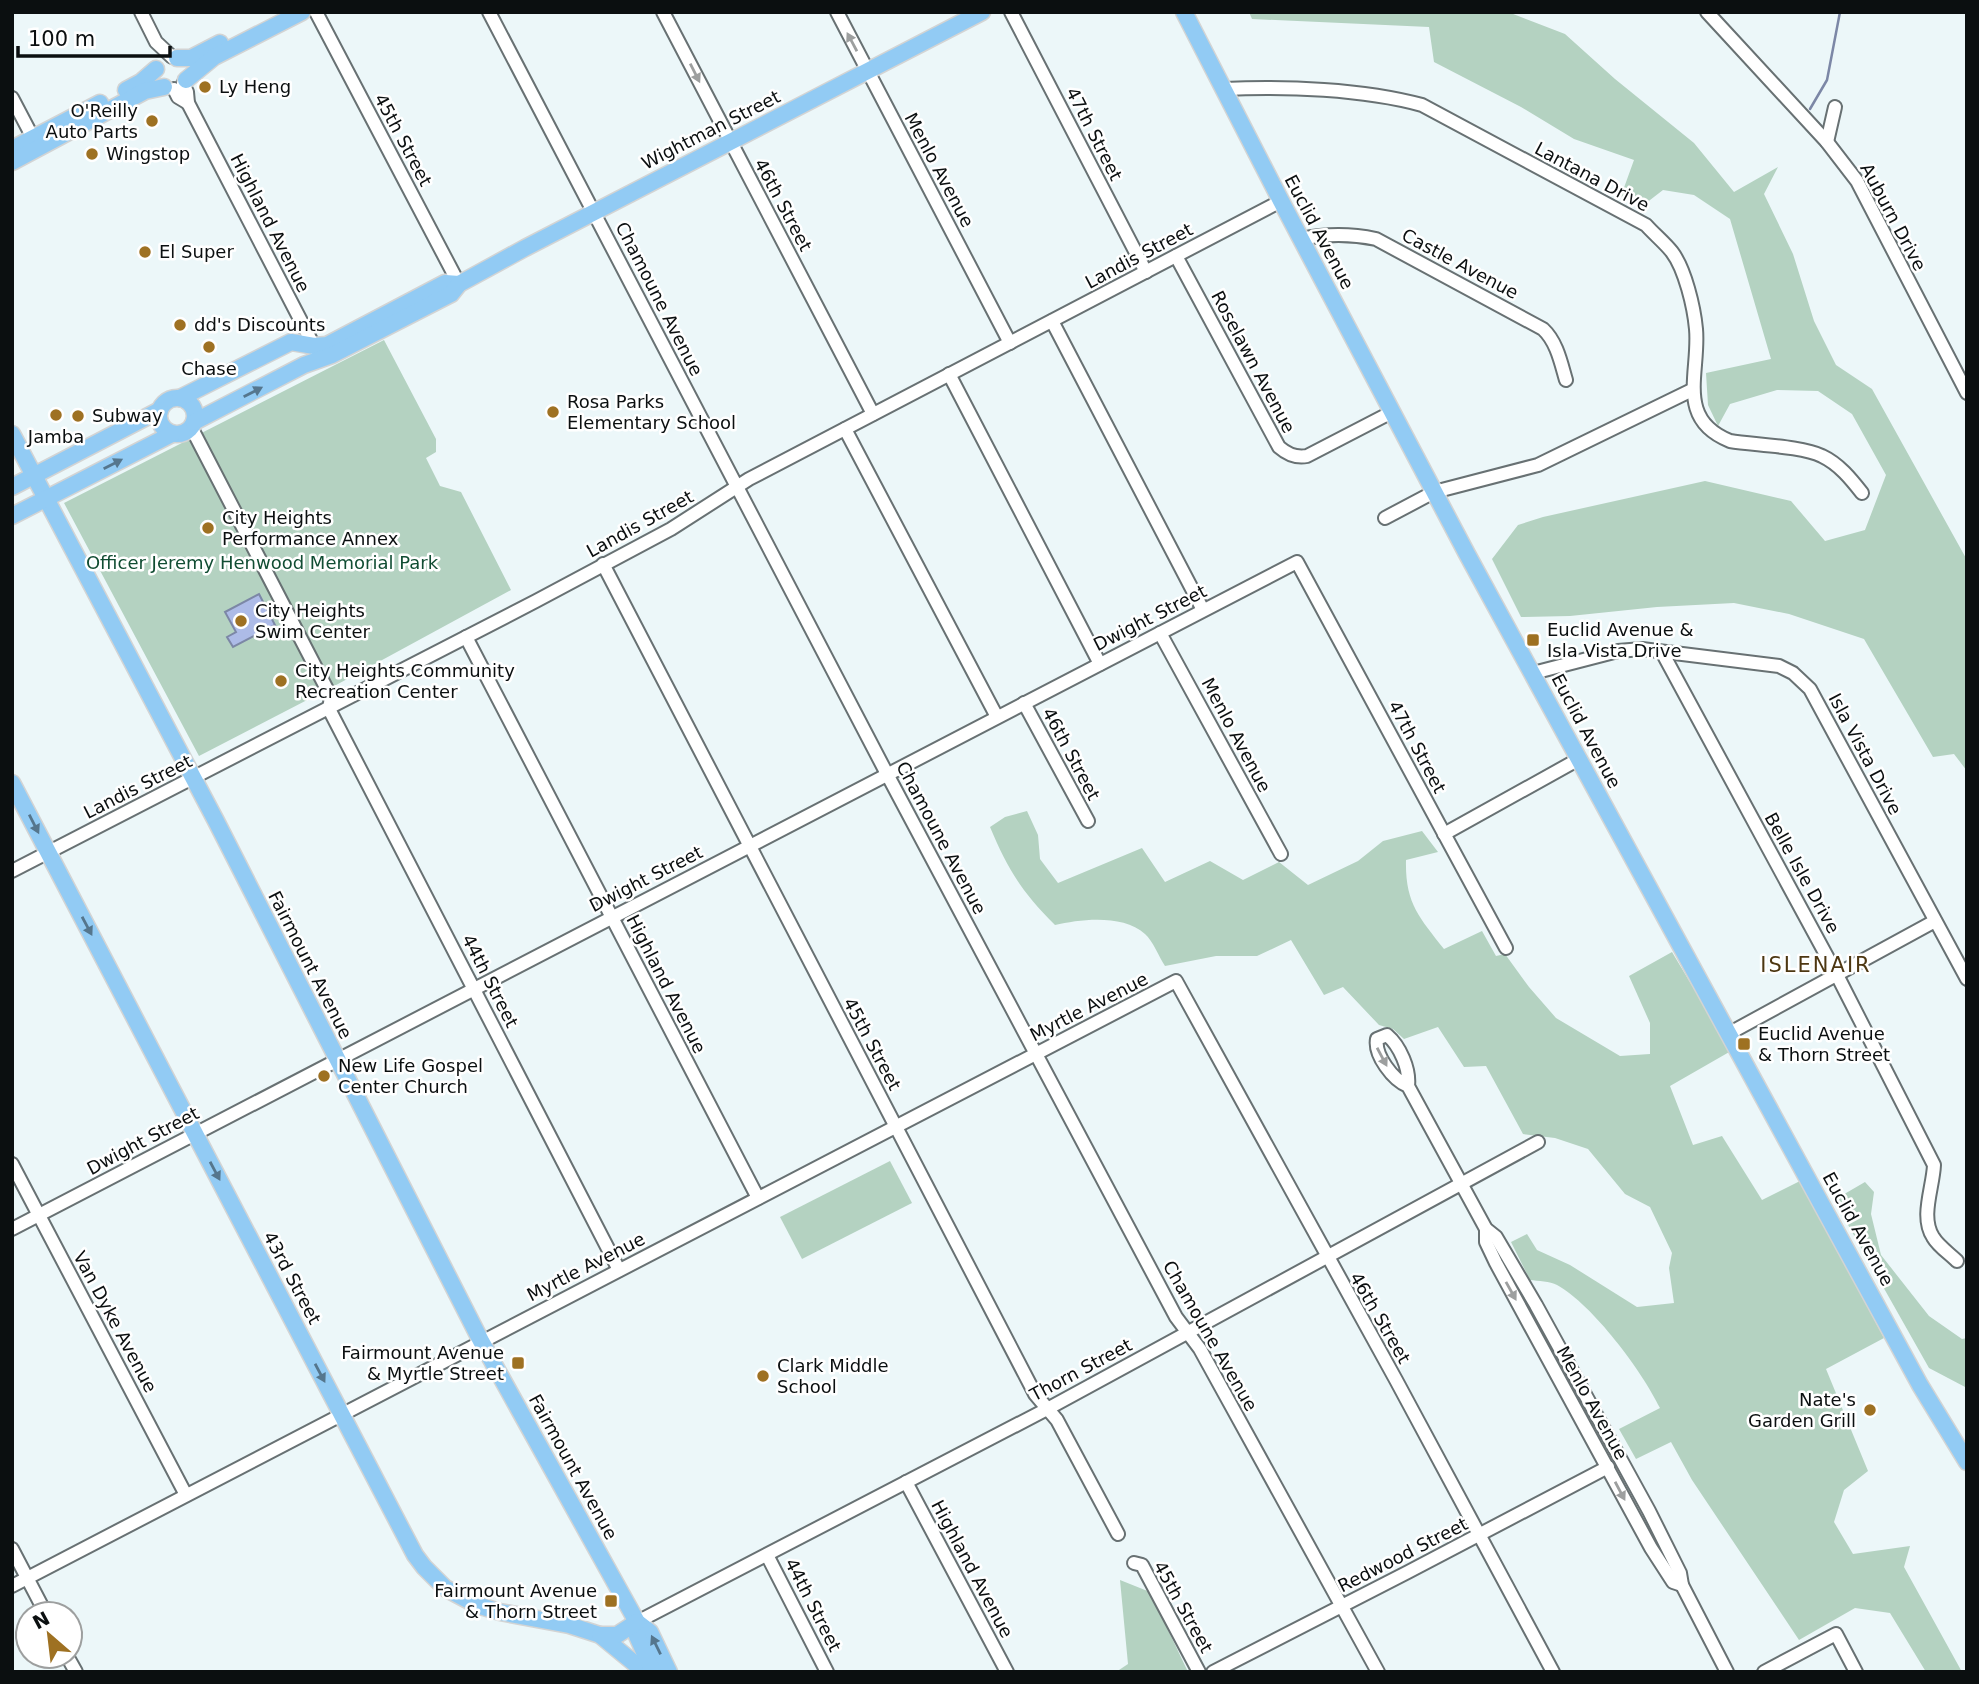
<svg xmlns="http://www.w3.org/2000/svg" width="1979" height="1684" font-family="'DejaVu Sans',sans-serif">
<style>
.green{fill:#b4d2c1}
.water{fill:#adbbe7;stroke:#7c87a6;stroke-width:2}
.lines{fill:none;stroke-linecap:round;stroke-linejoin:round}
.stream{stroke:#7c87a6;stroke-width:2.5}
.minor-casing{stroke:#687173;stroke-width:16}
.major-casing{stroke:#d3d4d4;stroke-width:19}
.minor{stroke:#fff;stroke-width:12}
.major{stroke:#92cbf4;stroke-width:16}
.oneway{fill:#9d9f9f}
.oneway2{fill:#55768d}
.poi-dot{fill:#9e7122;stroke:#fff;stroke-width:2.5}
.labels{text-anchor:middle;stroke-width:5;stroke-linejoin:round;paint-order:stroke}
.poi-label{font-size:18px;fill:#0b0f10;stroke:#fff;text-anchor:start}
.street-label{font-size:18px;fill:#0b0f10;stroke:#fff}
.park-label{font-size:18px;fill:#114d33;stroke:#fff}
.quarter-label{font-size:21px;letter-spacing:2px;fill:#4d3712;stroke:#fff}
</style>
<rect width="100%" height="100%" fill="#ecf7f9"/>
<g class="green">
<path d="M1249,12H1508L1565,34L1615,79L1694,143L1734,192L1778,167L1764,194L1793,254L1814,321L1836,365L1872,389L1967,560V771L1954,754L1933,757L1864,639L1789,614L1734,603L1657,607L1570,616L1521,617L1492,559L1518,525L1543,517L1705,481L1791,501L1825,541L1865,530L1886,475L1852,414L1818,391L1777,390L1730,404L1718,426L1708,405L1706,373L1771,359L1730,219L1694,195L1663,190L1641,207L1621,196L1634,160L1574,139L1521,107L1434,62L1429,27L1252,19Z"/>
<path d="M384,340L436,439V452L426,458L440,486L461,492L511,590L338,684L199,756L64,503Z"/>
<path d="M1027,811L1038,835L1040,859L1058,883L1142,848L1165,882L1210,861L1243,880L1279,862L1308,885L1358,861L1383,841L1422,831L1438,852L1406,860C1405,903 1419,917 1444,949L1482,931L1496,956L1505,954L1529,987L1556,1018L1620,1056L1650,1054V1023L1629,976L1672,952L1731,1051L1670,1086L1693,1145L1722,1136L1762,1200L1800,1181L1884,1338L1826,1369L1868,1471L1844,1490L1834,1522L1853,1554L1910,1546L1904,1567L1962,1672H1926L1890,1613L1855,1608L1799,1640L1692,1480L1671,1442L1636,1459L1619,1429L1660,1408C1642,1371 1593,1305 1557,1285C1550,1281 1538,1281 1530,1280L1511,1242L1527,1234L1537,1250L1570,1265L1637,1307L1674,1303L1669,1268L1672,1253L1650,1207L1625,1194L1588,1149L1555,1138L1523,1134L1486,1066L1464,1067L1438,1027L1404,1039L1393,1029L1379,1025L1343,987L1324,995L1291,940L1257,956H1216L1165,966C1159,957 1153,941 1145,934C1123,914 1081,919 1055,925C1022,892 1008,870 990,827L1005,817Z"/>
<path d="M890,1161L912,1203L802,1259L780,1217Z"/>
<path d="M1865,1182L1874,1192L1871,1214L1881,1255L1929,1316L1962,1339L1967,1338V1388L1929,1368L1834,1200Z"/>
<path d="M1120,1580L1150,1592L1188,1672H1116L1128,1664Z"/>
</g>
<path class="water" d="M259,594L275,625L233,647L227,637L236,632L225,612Z"/>
<g class="lines">
<path class="stream" d="M1810,109L1827,80L1840,12"/>
<defs>
<g id="minor">
<path d="M141,12L156,42L172,57"/>
<path d="M316,12L459,284"/>
<path d="M489,12L887,774L1176,1317L1200,1349L1378,1672"/>
<path d="M663,12L873,414"/>
<path d="M837,12L1010,343"/>
<path d="M1011,12L1146,272"/>
<path d="M1707,12L1827,142L1857,181L1967,393"/>
<path d="M183,84L187,92L188,103L316,350"/>
<path d="M174,89L178,97L188,103"/>
<path d="M1224,89C1285,86 1363,89 1422,105L1646,225C1654,234 1665,243 1672,252C1685,269 1694,307 1696,329C1700,372 1675,419 1730,441C1754,445 1802,446 1822,456C1839,464 1851,479 1862,493"/>
<path d="M12,98L33,138"/>
<path d="M1827,142L1835,107"/>
<path d="M1301,239C1325,234 1352,234 1376,239L1543,329C1557,342 1561,363 1566,380"/>
<path d="M1176,256L1279,447C1287,454 1297,458 1307,456L1392,412"/>
<path d="M1052,321L1203,610"/>
<path d="M949,374L1100,664"/>
<path d="M191,427L331,697L329,709L619,1270"/>
<path d="M845,429L997,717"/>
<path d="M1385,518L1434,492L1538,465L1692,390"/>
<path d="M603,564L1035,1394L1057,1420L1118,1534"/>
<path d="M1160,633L1281,854"/>
<path d="M466,637L758,1198"/>
<path d="M1662,652L1837,975L1934,1165C1933,1188 1920,1217 1933,1237C1938,1246 1950,1254 1957,1261"/>
<path d="M1533,673L1618,651L1642,649L1779,666L1793,673L1810,689L1967,979"/>
<path d="M1024,703L1088,821"/>
<path d="M1444,834L1579,759"/>
<path d="M12,871L536,601L671,529L749,479L1281,201"/>
<path d="M1728,1034L1935,921"/>
<path d="M1408,1086C1410,1069 1400,1046 1387,1035L1377,1039C1374,1055 1393,1080 1408,1086L1486,1229L1496,1237L1536,1305L1649,1511L1680,1573L1682,1585L1727,1672"/>
<path d="M12,1164L186,1495"/>
<path d="M12,1229L1297,562L1506,948"/>
<path d="M1486,1229V1242L1496,1263L1651,1548L1673,1582L1682,1585"/>
<path d="M906,1482L1007,1672"/>
<path d="M12,1549L46,1614"/>
<path d="M767,1555L827,1672"/>
<path d="M1134,1563L1142,1565L1199,1672"/>
<path d="M12,1586L1176,981L1396,1380L1553,1672"/>
<path d="M637,1622L1049,1408L1538,1142"/>
<path d="M67,1656L76,1672"/>
<path d="M1213,1672L1408,1572L1608,1467"/>
<path d="M1764,1672L1836,1634L1856,1672"/>
</g>
<g id="major">
<path d="M1184,12L1281,201L1467,554L1920,1385L1967,1462"/>
<path d="M177,58H191L220,43"/>
<path d="M186,80L214,57L302,12"/>
<path d="M126,90L141,82L156,69"/>
<path d="M12,149L100,103"/>
<path d="M12,162L145,91L164,87"/>
<circle cx="177" cy="416" r="18"/>
<path d="M180,398L291,342L314,346L327,345L445,283L459,284"/>
<path d="M194,422L304,365L332,355L451,294L459,284L525,248L982,12"/>
<path d="M12,434L216,821L481,1341L637,1622L650,1632L669,1672"/>
<path d="M12,487L160,410"/>
<path d="M12,516L172,434"/>
<path d="M12,783L415,1555L424,1567L445,1588L477,1605L500,1612L569,1625L600,1635L645,1672"/>
<path d="M637,1622V1636L653,1672"/>
<path d="M600,1635H617L637,1622"/>
</g>
</defs>
<use href="#minor" class="minor-casing"/>
<use href="#major" class="major-casing"/>
<use href="#minor" class="minor"/>
<use href="#major" class="major"/>
</g>
<defs><path id="oneway-solid" d="M-6-.8H1V-3.2L6.5 0L1 3.2V.8H-6Z" transform="scale(1.75)"/></defs>
<g class="oneway">
<use href="#oneway-solid" transform="translate(852 42) rotate(-118)"/>
<use href="#oneway-solid" transform="translate(695 73) rotate(63)"/>
<use href="#oneway-solid" transform="translate(1382 1057) rotate(62)"/>
<use href="#oneway-solid" transform="translate(1511 1291) rotate(61)"/>
<use href="#oneway-solid" transform="translate(1620 1491) rotate(62)"/>
</g>
<g class="oneway2">
<use href="#oneway-solid" transform="translate(253 392) rotate(-27)"/>
<use href="#oneway-solid" transform="translate(113 464) rotate(-27)"/>
<use href="#oneway-solid" transform="translate(34 824) rotate(63)"/>
<use href="#oneway-solid" transform="translate(87 926) rotate(62)"/>
<use href="#oneway-solid" transform="translate(215 1171) rotate(62)"/>
<use href="#oneway-solid" transform="translate(320 1373) rotate(62)"/>
<use href="#oneway-solid" transform="translate(656 1645) rotate(-116)"/>
</g>
<g class="poi-dot">
<circle cx="205" cy="87" r="7"/>
<circle cx="152" cy="121" r="7"/>
<circle cx="92" cy="154" r="7"/>
<circle cx="145" cy="252" r="7"/>
<circle cx="180" cy="325" r="7"/>
<circle cx="209" cy="347" r="7"/>
<circle cx="553" cy="412" r="7"/>
<circle cx="56" cy="415" r="7"/>
<circle cx="78" cy="416" r="7"/>
<circle cx="208" cy="528" r="7"/>
<circle cx="241" cy="621" r="7"/>
<rect x="1526" y="633" width="14" height="14" rx="3.5"/>
<circle cx="281" cy="681" r="7"/>
<rect x="1737" y="1037" width="14" height="14" rx="3.5"/>
<circle cx="324" cy="1076" r="7"/>
<rect x="511" y="1356" width="14" height="14" rx="3.5"/>
<circle cx="763" cy="1376" r="7"/>
<circle cx="1870" cy="1410" r="7"/>
<rect x="604" y="1594" width="14" height="14" rx="3.5"/>
</g>
<g class="labels">
<g class="poi-label">
<text x="219" y="93">Ly Heng</text>
<text x="138" y="117" text-anchor="end">O'Reilly<tspan x="138" dy="21">Auto Parts</tspan></text>
<text x="106" y="160">Wingstop</text>
<text x="159" y="258">El Super</text>
<text x="194" y="331">dd's Discounts</text>
<text x="209" y="375" text-anchor="middle">Chase</text>
<text x="567" y="408">Rosa Parks<tspan x="567" dy="21">Elementary School</tspan></text>
<text x="92" y="422">Subway</text>
<text x="56" y="443" text-anchor="middle">Jamba</text>
<text x="222" y="524">City Heights<tspan x="222" dy="21">Performance Annex</tspan></text>
<text x="255" y="617">City Heights<tspan x="255" dy="21">Swim Center</tspan></text>
<text x="1547" y="636">Euclid Avenue &amp;<tspan x="1547" dy="21">Isla Vista Drive</tspan></text>
<text x="295" y="677">City Heights Community<tspan x="295" dy="21">Recreation Center</tspan></text>
<text x="1758" y="1040">Euclid Avenue<tspan x="1758" dy="21">&amp; Thorn Street</tspan></text>
<text x="338" y="1072">New Life Gospel<tspan x="338" dy="21">Center Church</tspan></text>
<text x="504" y="1359" text-anchor="end">Fairmount Avenue<tspan x="504" dy="21">&amp; Myrtle Street</tspan></text>
<text x="777" y="1372">Clark Middle<tspan x="777" dy="21">School</tspan></text>
<text x="1856" y="1406" text-anchor="end">Nate's<tspan x="1856" dy="21">Garden Grill</tspan></text>
<text x="597" y="1597" text-anchor="end">Fairmount Avenue<tspan x="597" dy="21">&amp; Thorn Street</tspan></text>
</g>
<g class="street-label">
<text transform="translate(711 130) rotate(-27)" y="6">Wightman Street</text>
<text transform="translate(1094 134) rotate(63)" y="6">47th Street</text>
<text transform="translate(403 140) rotate(62)" y="6">45th Street</text>
<text transform="translate(939 170) rotate(62)" y="6">Menlo Avenue</text>
<text transform="translate(1592 177) rotate(28)" y="6">Lantana Drive</text>
<text transform="translate(783 205) rotate(62)" y="6">46th Street</text>
<text transform="translate(1893 217) rotate(62)" y="6">Auburn Drive</text>
<text transform="translate(270 223) rotate(63)" y="6">Highland Avenue</text>
<text transform="translate(1319 232) rotate(62)" y="6">Euclid Avenue</text>
<text transform="translate(1139 256) rotate(-28)" y="6">Landis Street</text>
<text transform="translate(1460 264) rotate(28)" y="6">Castle Avenue</text>
<text transform="translate(659 299) rotate(63)" y="6">Chamoune Avenue</text>
<text transform="translate(1253 362) rotate(62)" y="6">Roselawn Avenue</text>
<text transform="translate(640 524) rotate(-29)" y="6">Landis Street</text>
<text transform="translate(1150 618) rotate(-27)" y="6">Dwight Street</text>
<text transform="translate(1586 731) rotate(62)" y="6">Euclid Avenue</text>
<text transform="translate(1236 735) rotate(62)" y="6">Menlo Avenue</text>
<text transform="translate(1417 747) rotate(62)" y="6">47th Street</text>
<text transform="translate(1071 754) rotate(62)" y="6">46th Street</text>
<text transform="translate(1865 754) rotate(62)" y="6">Isla Vista Drive</text>
<text transform="translate(138 787) rotate(-27)" y="6">Landis Street</text>
<text transform="translate(941 838) rotate(62)" y="6">Chamoune Avenue</text>
<text transform="translate(1802 873) rotate(61)" y="6">Belle Isle Drive</text>
<text transform="translate(646 879) rotate(-27)" y="6">Dwight Street</text>
<text transform="translate(310 965) rotate(63)" y="6">Fairmount Avenue</text>
<text transform="translate(490 981) rotate(63)" y="6">44th Street</text>
<text transform="translate(666 984) rotate(63)" y="6">Highland Avenue</text>
<text transform="translate(1089 1007) rotate(-27)" y="6">Myrtle Avenue</text>
<text transform="translate(872 1044) rotate(62)" y="6">45th Street</text>
<text transform="translate(143 1141) rotate(-28)" y="6">Dwight Street</text>
<text transform="translate(1858 1229) rotate(61)" y="6">Euclid Avenue</text>
<text transform="translate(586 1267) rotate(-27)" y="6">Myrtle Avenue</text>
<text transform="translate(292 1278) rotate(62)" y="6">43rd Street</text>
<text transform="translate(1380 1318) rotate(60)" y="6">46th Street</text>
<text transform="translate(115 1322) rotate(62)" y="6">Van Dyke Avenue</text>
<text transform="translate(1210 1336) rotate(60)" y="6">Chamoune Avenue</text>
<text transform="translate(1081 1370) rotate(-28)" y="6">Thorn Street</text>
<text transform="translate(1592 1403) rotate(61)" y="6">Menlo Avenue</text>
<text transform="translate(573 1467) rotate(61)" y="6">Fairmount Avenue</text>
<text transform="translate(1403 1555) rotate(-27)" y="6">Redwood Street</text>
<text transform="translate(972 1569) rotate(62)" y="6">Highland Avenue</text>
<text transform="translate(813 1605) rotate(63)" y="6">44th Street</text>
<text transform="translate(1183 1607) rotate(61)" y="6">45th Street</text>
</g>
<g class="park-label">
<text x="262" y="569">Officer Jeremy Henwood Memorial Park</text>
</g>
<g class="quarter-label">
<text x="1816" y="972">ISLENAIR</text>
</g>
</g>
<rect width="1979" height="1684" fill="none" stroke="#0b0f10" stroke-width="28"/>
<g transform="translate(49 1635) rotate(332)"><circle r="33" fill="#ffffff" stroke="#9d9f9f" stroke-width="2"/>
<path d="M0-5L12 26L0 18L-12 26Z" fill="#9e7122"/>
<text y="-10" font-size="19" font-weight="bold" text-anchor="middle" fill="#0b0f10">N</text>
</g>
<path d="M18 46v10h152v-10" fill="none" stroke="#0b0f10" stroke-width="3.5"/>
<text x="28" y="46" font-size="21" fill="#0b0f10" stroke="#ffffff" stroke-width="5" paint-order="stroke">100 m</text>
</svg>
